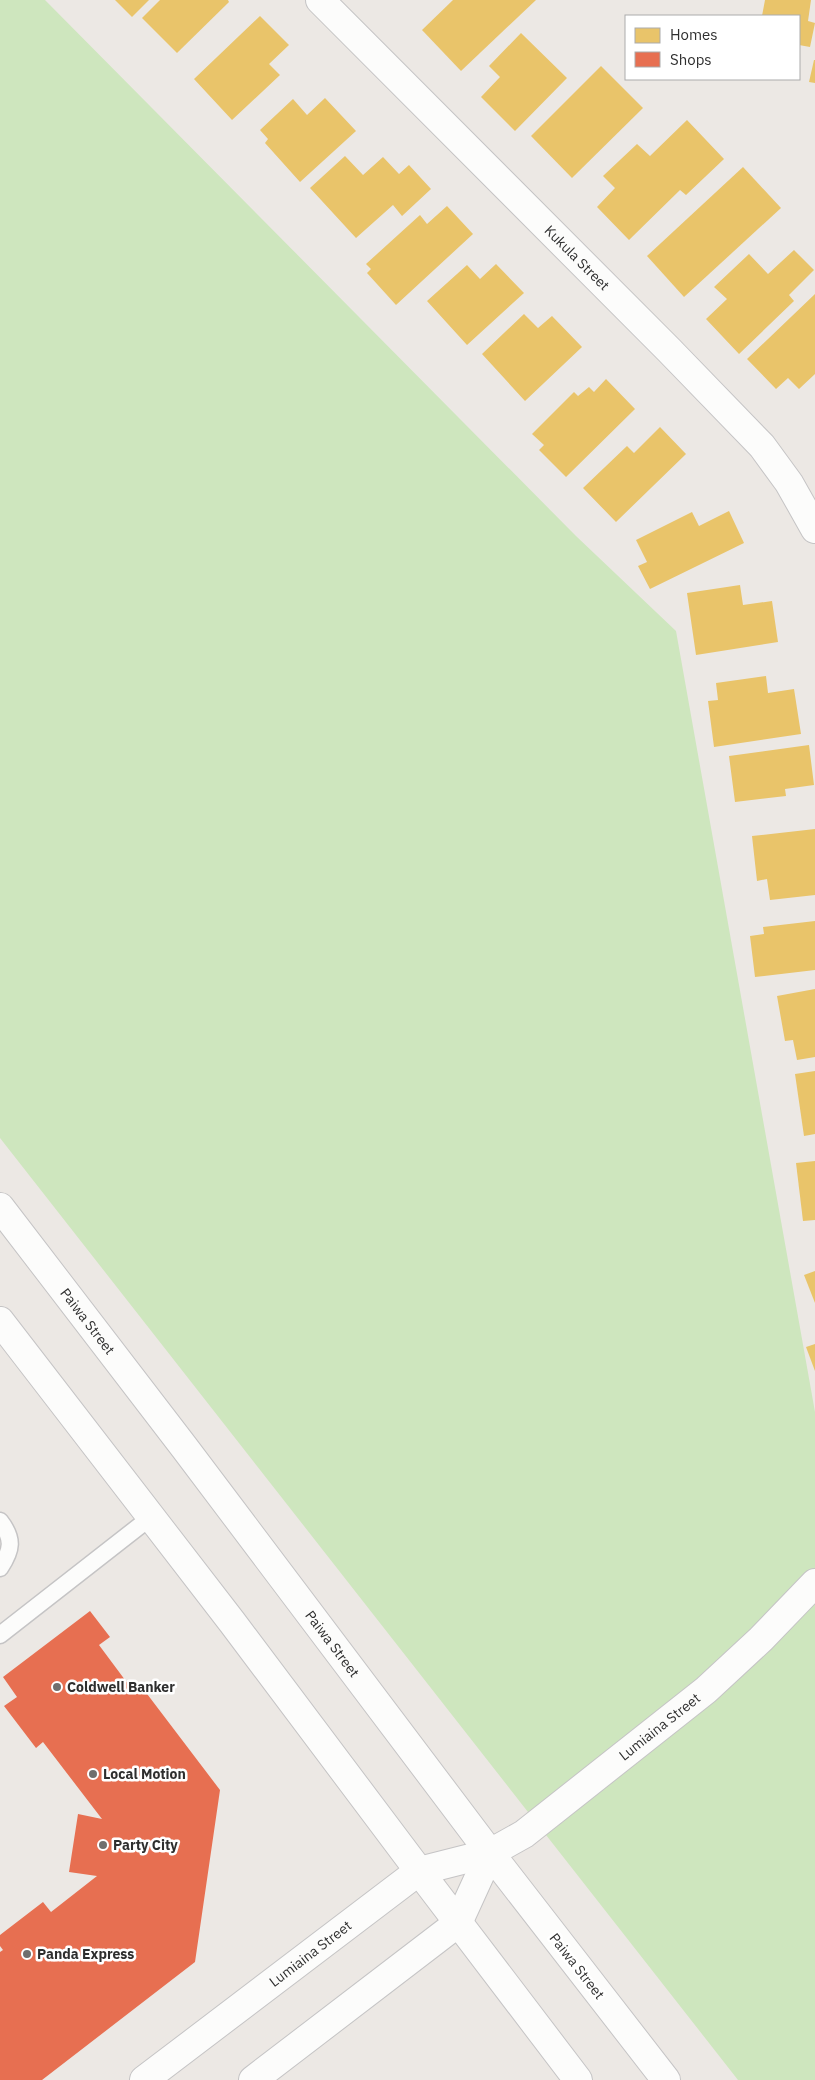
<svg xmlns="http://www.w3.org/2000/svg" width="815" height="2080" font-family="'IBM Plex Sans',sans-serif">
<style>
.green{fill:#cee6be}
.homes{fill:#e9c46a}
.shops{fill:#e76f51}
.lines{fill:none;stroke-linecap:round;stroke-linejoin:round}
.service-casing{stroke:#c5c4c5;stroke-width:19}
.minor-casing{stroke:#c5c4c5;stroke-width:30}
.tertiary-casing{stroke:#c5c4c5;stroke-width:30}
.secondary-casing{stroke:#c5c4c5;stroke-width:30}
.service{stroke:#fcfcfb;stroke-width:16}
.minor{stroke:#fcfcfb;stroke-width:28}
.tertiary{stroke:#fcfcfb;stroke-width:28}
.secondary{stroke:#fcfcfb;stroke-width:28}
.poi-dot{fill:#706f6e;stroke:#fff;stroke-width:2}
.labels{text-anchor:middle;stroke-width:5;stroke-linejoin:round;paint-order:stroke}
.street-label{font-size:14px;fill:#2e2e2e;stroke:#fff}
.poi-label{font-size:14px;font-weight:bold;fill:#2e2e2e;stroke:#fff;text-anchor:start}
</style>
<rect width="100%" height="100%" fill="#ece8e4"/>
<path class="green" d="M0,0H45L576,536L676,631L815,1412V2080H738L0,1138Z"/>
<g class="homes">
<path d="M115,0H149L132,17Z"/>
<path d="M160,0H228L229,2L177,53L142,18Z"/>
<path d="M453,0H536L461,71L422,30Z"/>
<path d="M765,0H811L808,21L815,23L810,47L799,45V16H762Z"/>
<path d="M260,16L289,45L269,64L280,75L232,120L194,79Z"/>
<path d="M521,33L567,78L515,131L481,97L500,77L489,66Z"/>
<path d="M814,60H815V83L809,82Z"/>
<path d="M601,66L643,108L572,178L531,136Z"/>
<path d="M325,98L356,131L300,182L265,143L268,139L260,130L293,99L307,115Z"/>
<path d="M687,120L724,159L686,195L680,190L629,240L597,207L615,188L603,176L637,144L650,156Z"/>
<path d="M345,156L363,175L383,157L399,174L409,165L431,189L402,216L393,205L356,238L310,188Z"/>
<path d="M743,167L781,208L684,297L647,256Z"/>
<path d="M447,206L473,234L396,305L367,273L371,269L366,264L420,215L427,224Z"/>
<path d="M794,250L814,270L789,295L794,301L739,354L706,319L727,299L714,287L749,254L768,274Z"/>
<path d="M496,264L524,293L467,345L427,301L467,265L480,279Z"/>
<path d="M815,294V374L799,389L788,378L776,389L747,359Z"/>
<path d="M524,314L538,328L552,316L582,347L525,401L482,354Z"/>
<path d="M606,379L635,409L566,477L539,450L544,445L532,434L574,392L578,396L589,387L594,392Z"/>
<path d="M660,427L686,454L616,522L583,488L627,446L634,453Z"/>
<path d="M729,511L744,543L650,589L638,566L647,562L636,540L692,512L699,526Z"/>
<path d="M740,585L743,605L772,601L778,642L696,655L687,593Z"/>
<path d="M766,676L768,693L794,689L801,734L714,747L708,701L718,700L716,683Z"/>
<path d="M809,745L814,785L785,789L786,796L735,802L729,756Z"/>
<path d="M815,829V895L770,900L767,879L757,881L752,836Z"/>
<path d="M815,921V970L755,977L750,936L764,934L763,927Z"/>
<path d="M815,989V1057L797,1060L793,1040L785,1041L777,996Z"/>
<path d="M815,1071V1134L804,1136L795,1074Z"/>
<path d="M815,1161V1220L803,1221L796,1163Z"/>
<path d="M815,1271V1303L804,1275Z"/>
<path d="M815,1344V1371L806,1347Z"/>
</g>
<path class="shops" d="M90,1611L110,1637L99,1645L131,1688L138,1682L220,1790L195,1962L42,2080H0V1952L3,1950L0,1946V1935L43,1902L51,1912L97,1876L69,1872L78,1814L102,1819L43,1742L36,1748L4,1706L17,1697L3,1677Z"/>
<g class="lines">
<defs>
<g id="service">
<path d="M0,1521C14,1539 12,1550 0,1568"/>
<path d="M0,1635L151,1517"/>
</g>
<g id="minor">
<path id="s1" d="M320,0L669,350L762,446L789,483L815,529"/>
</g>
<g id="tertiary">
<path d="M419,1871L578,2080"/>
<path id="s2" d="M666,2080L490,1853L524,1834L706,1690L761,1639L815,1583"/>
</g>
<g id="secondary">
<path id="s3" d="M0,1207L184,1447L490,1853"/>
<path d="M0,1321L232,1622L419,1871"/>
<path id="s4" d="M144,2080L419,1871L490,1853"/>
<path d="M253,2080L458,1923L490,1853"/>
</g>
</defs>
<use href="#service" class="service-casing"/>
<use href="#minor" class="minor-casing"/>
<use href="#tertiary" class="tertiary-casing"/>
<use href="#secondary" class="secondary-casing"/>
<use href="#service" class="service"/>
<use href="#minor" class="minor"/>
<use href="#tertiary" class="tertiary"/>
<use href="#secondary" class="secondary"/>
</g>
<g class="poi-dot">
<circle cx="57" cy="1687" r="5"/>
<circle cx="93" cy="1774" r="5"/>
<circle cx="103" cy="1845" r="5"/>
<circle cx="27" cy="1954" r="5"/>
</g>
<g class="labels">
<g class="street-label">
<text dy="5" stroke="none"><textPath href="#s1" startOffset="364">Kukula Street</textPath></text>
<text dy="5" stroke="none"><textPath href="#s3" startOffset="144">Paiwa Street</textPath></text>
<text dy="5" stroke="none"><textPath href="#s3" startOffset="549">Paiwa Street</textPath></text>
<text dy="5" stroke="none"><textPath href="#s2" startOffset="499">Lumiaina Street</textPath></text>
<text dy="5" stroke="none"><textPath href="#s4" startOffset="209">Lumiaina Street</textPath></text>
<text transform="translate(577 1966) rotate(52)" y="5">Paiwa Street</text>
</g>
<g class="poi-label">
<text x="67" y="1692">Coldwell Banker</text>
<text x="103" y="1779">Local Motion</text>
<text x="113" y="1850">Party City</text>
<text x="37" y="1959">Panda Express</text>
</g>
</g>
<rect x="625" y="15" width="175" height="65" fill="#ffffff" stroke="#ababab"/>
<rect x="635" y="28" width="25" height="15" fill="#e9c46a" stroke="#ababab"/>
<text x="670" y="40" font-size="15" fill="#2e2e2e">Homes</text>
<rect x="635" y="52" width="25" height="15" fill="#e76f51" stroke="#ababab"/>
<text x="670" y="65" font-size="15" fill="#2e2e2e">Shops</text>
</svg>
